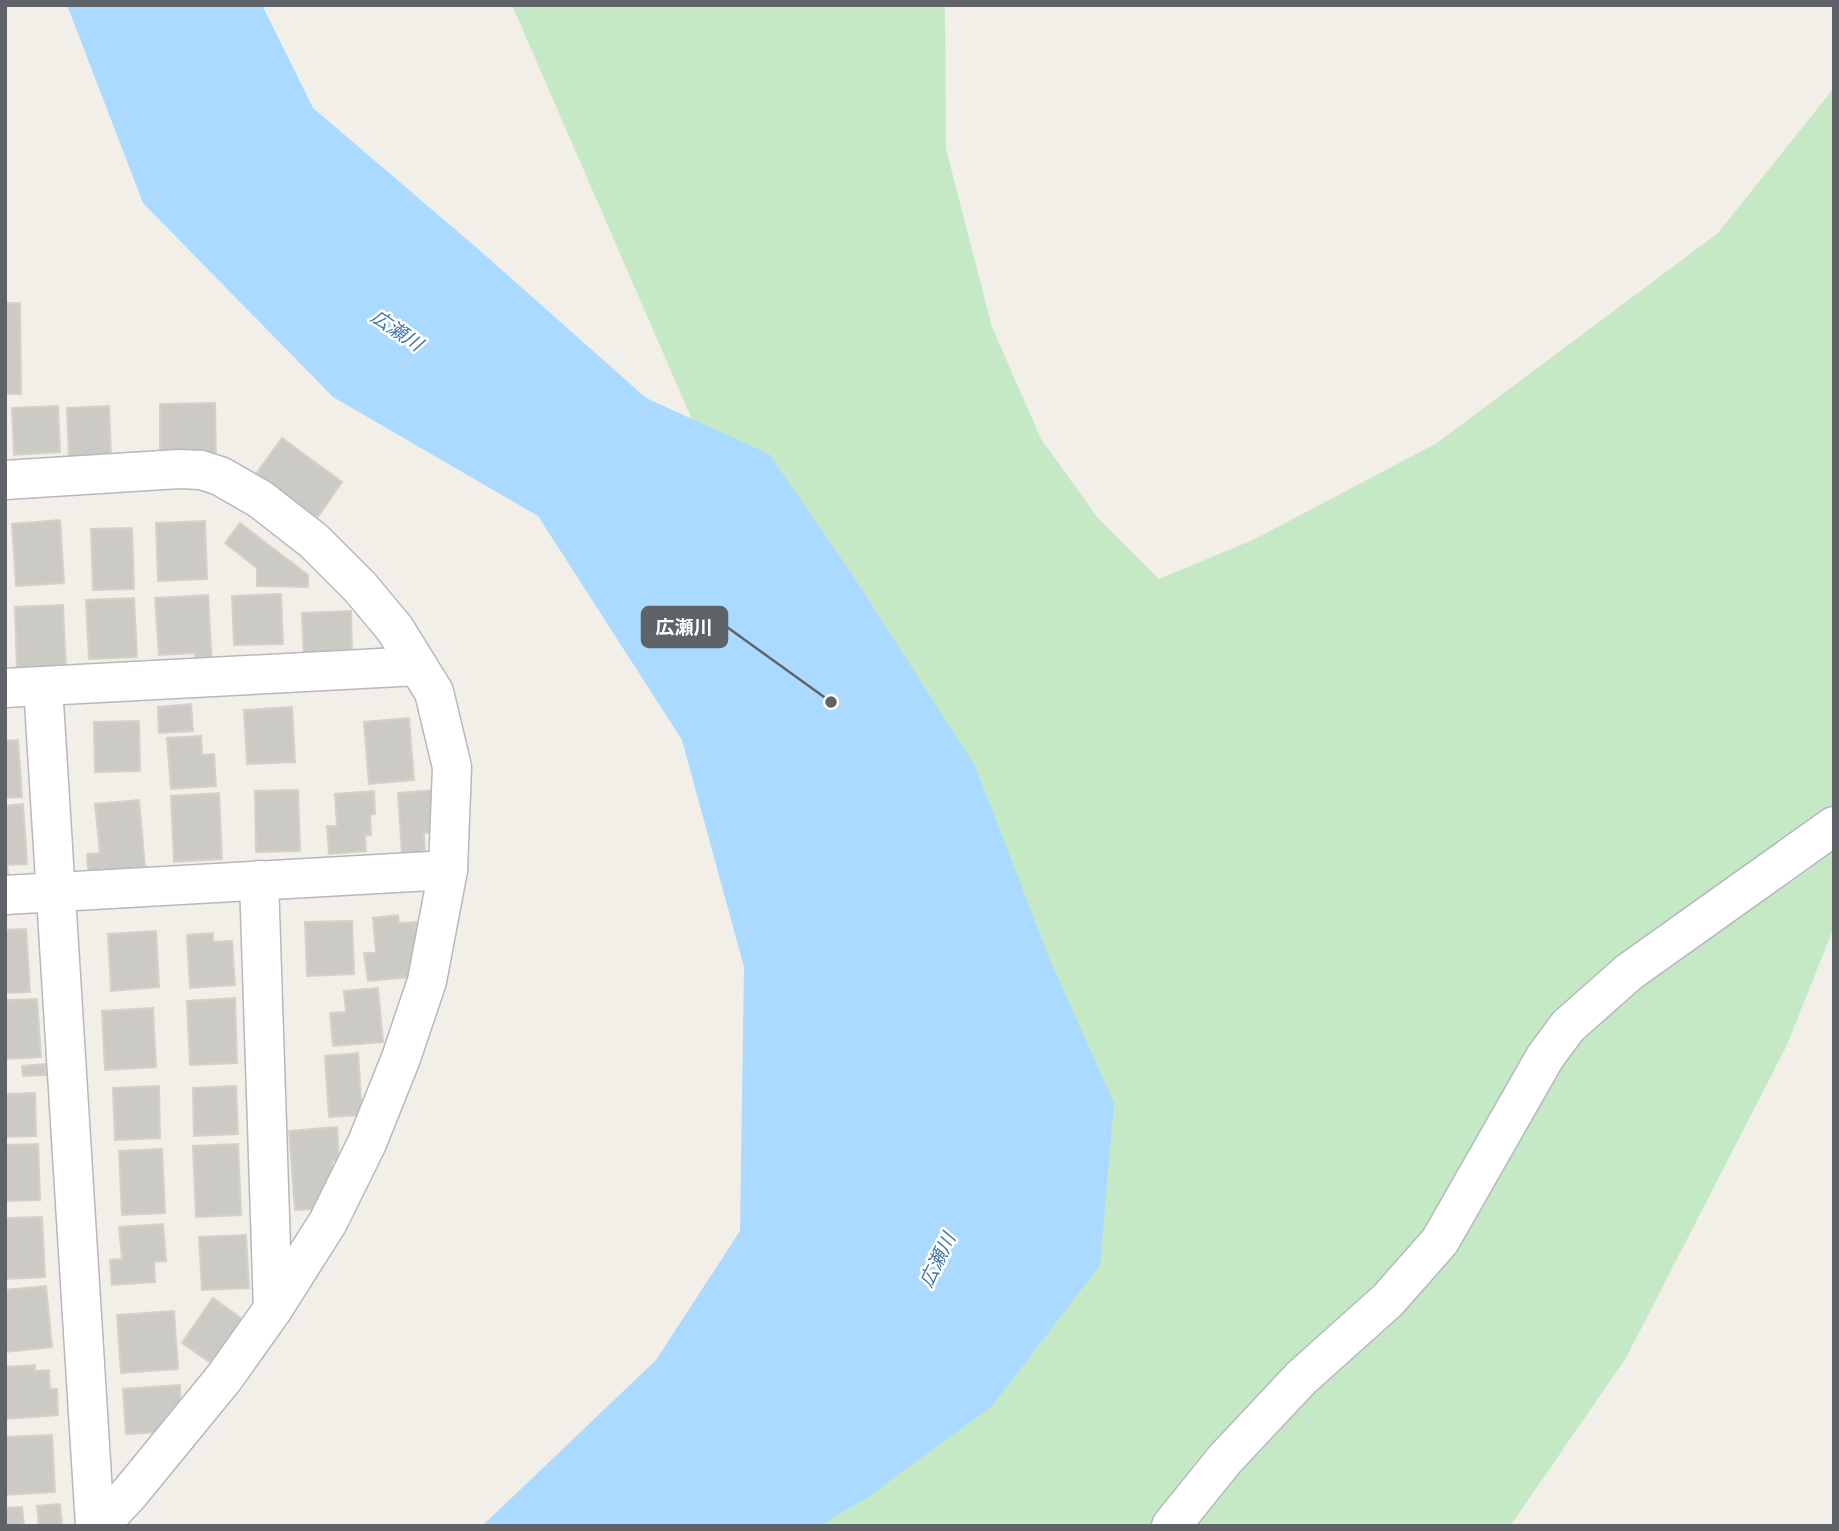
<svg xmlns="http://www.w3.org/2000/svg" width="1839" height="1531" font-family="'Open Sans','Noto Sans JP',sans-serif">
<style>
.green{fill:#c5e8c5}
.water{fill:#aadaff}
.building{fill:#cccac5;stroke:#d6d1c6;stroke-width:2}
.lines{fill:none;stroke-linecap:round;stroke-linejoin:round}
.minor-casing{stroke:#b5b8bc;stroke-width:41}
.minor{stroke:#fff;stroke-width:38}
.labels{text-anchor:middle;stroke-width:5;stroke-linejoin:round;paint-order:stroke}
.water-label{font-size:19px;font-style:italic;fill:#4174aa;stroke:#fff}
.leader{fill:none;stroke:#5f6368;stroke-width:2.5}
.callout-dot{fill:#5f6368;stroke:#fff;stroke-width:2.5}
.callout{fill:#5f6368;stroke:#5f6368;stroke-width:2.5}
.callout-label{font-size:19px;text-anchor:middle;font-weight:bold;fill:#fff}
</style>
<rect width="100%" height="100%" fill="#f1efe8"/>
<path class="green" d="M512,5H945L946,149L992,327L1041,439L1097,517L1159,579L1255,539L1437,443L1718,233L1834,88V927L1787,1045L1626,1358L1510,1526H529L757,1301L789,936L704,447Z"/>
<path class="water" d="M67,5H262L313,108L477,248L646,398L769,454L852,574L975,766L1050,960L1114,1103L1100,1265L992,1406L868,1497L819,1526H482L656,1360L740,1231L744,967L682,740L538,516L333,397L143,203Z"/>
<g class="building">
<path d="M5,303H20L21,394H5Z"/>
<path d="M215,403L216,459L160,460V404Z"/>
<path d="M58,406L60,452L14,455L12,408Z"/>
<path d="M109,406L111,456L69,457L67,408Z"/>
<path d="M282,438L342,482L315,521L254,477Z"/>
<path d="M60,520L64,583L16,586L12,524Z"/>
<path d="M205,521L207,579L158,581L156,523Z"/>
<path d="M240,523L308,575V587L257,586V568L225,543Z"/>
<path d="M132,528L134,589L93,590L91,529Z"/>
<path d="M281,594L283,644L234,645L232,596Z"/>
<path d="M208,595L212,666L196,667L195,653L159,655L155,598Z"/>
<path d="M134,598L137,657L89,659L86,600Z"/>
<path d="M63,605L66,669L17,671L15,607Z"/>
<path d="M351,611L352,653L304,656L302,613Z"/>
<path d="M191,704L193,731L159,733L158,707Z"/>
<path d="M292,707L295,762L247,764L244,710Z"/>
<path d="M409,718L414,780L369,784L364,722Z"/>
<path d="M139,721L140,771L95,772L94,722Z"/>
<path d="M201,736L202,755L214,754L216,786L171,789L167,738Z"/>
<path d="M18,740L22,797L5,798V741Z"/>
<path d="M298,790L300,851L256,852L255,791Z"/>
<path d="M435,790L438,832L424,833L425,853L402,855L398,793Z"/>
<path d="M374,791L375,814L370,815L371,835H365L366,851L329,854L327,826H337L335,794Z"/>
<path d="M219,793L222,859L174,862L171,796Z"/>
<path d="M139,800L146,878L89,883L87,854L100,853L95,804Z"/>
<path d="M23,804L27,864L7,865L8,875L5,876V806Z"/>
<path d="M398,915L399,923L416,922L421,976L368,981L364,953H376L373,918Z"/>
<path d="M352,921L354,974L307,976L305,922Z"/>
<path d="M26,929L30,992L5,993V930Z"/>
<path d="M156,931L159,987L111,991L108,934Z"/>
<path d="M213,933V942L232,941L235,985L190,988L187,935Z"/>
<path d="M378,988L383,1042L333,1046L330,1013L346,1012L344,991Z"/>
<path d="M235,998L237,1063L190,1065L187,1001Z"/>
<path d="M37,999L41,1057L5,1059V1000Z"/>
<path d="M153,1008L156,1067L105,1070L102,1011Z"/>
<path d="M358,1053L362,1115L329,1117L325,1056Z"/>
<path d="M45,1064L46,1075L23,1076L22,1066Z"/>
<path d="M159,1086L160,1138L115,1140L113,1088Z"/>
<path d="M236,1086L238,1134L194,1136L193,1088Z"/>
<path d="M35,1093L36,1136L5,1137V1094Z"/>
<path d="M337,1127L339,1160L332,1161L335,1196L326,1208L295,1210L289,1131Z"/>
<path d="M38,1144L40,1200L5,1201V1145Z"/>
<path d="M238,1144L241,1215L196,1217L193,1146Z"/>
<path d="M162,1149L165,1213L122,1215L119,1151Z"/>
<path d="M42,1217L45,1277L5,1279V1218Z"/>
<path d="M163,1224L166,1261L154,1262L155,1282L112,1285L110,1260L122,1259L119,1227Z"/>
<path d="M246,1235L249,1288L202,1290L199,1237Z"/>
<path d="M46,1286L52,1347L5,1352V1290Z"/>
<path d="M213,1298L242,1319L211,1363L182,1343Z"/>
<path d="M174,1311L178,1369L121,1373L117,1315Z"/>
<path d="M35,1365V1371L49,1370L50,1389H57L58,1415L6,1419L5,1367Z"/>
<path d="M180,1385L181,1419L166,1432L126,1434L123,1389Z"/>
<path d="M52,1435L55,1492L5,1495V1437Z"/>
<path d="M60,1504L62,1525L39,1526L37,1506Z"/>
<path d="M22,1507L24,1526H5V1508Z"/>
</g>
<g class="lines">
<defs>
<g id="minor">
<path d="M5,480L179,469L201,470L220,476L260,499L314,541L360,587L395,629L434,692L452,767L448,870L427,981L401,1058L367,1143L328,1222L273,1309L224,1378L129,1494L99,1526"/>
<path d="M43,686L95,1526"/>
<path d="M5,688L418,666"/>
<path d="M259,880L273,1309"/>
<path d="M5,895L448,870"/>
<path d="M1171,1526L1225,1459L1301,1378L1388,1300L1440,1241L1545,1057L1568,1026L1629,972L1834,826"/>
</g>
</defs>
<use href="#minor" class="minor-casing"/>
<use href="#minor" class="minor"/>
</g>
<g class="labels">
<g class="water-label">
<text transform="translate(397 330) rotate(34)" y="7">広瀬川</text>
<text transform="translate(937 1260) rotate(-64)" y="7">広瀬川</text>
</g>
</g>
<path class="leader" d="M831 702L727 627"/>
<circle class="callout-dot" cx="831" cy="702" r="7"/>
<rect class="callout" x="642" y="607" width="85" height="40" rx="7"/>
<g class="callout-label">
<text x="684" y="634">広瀬川</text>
</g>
<rect width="1839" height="1531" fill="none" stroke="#5f6368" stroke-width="14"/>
</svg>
